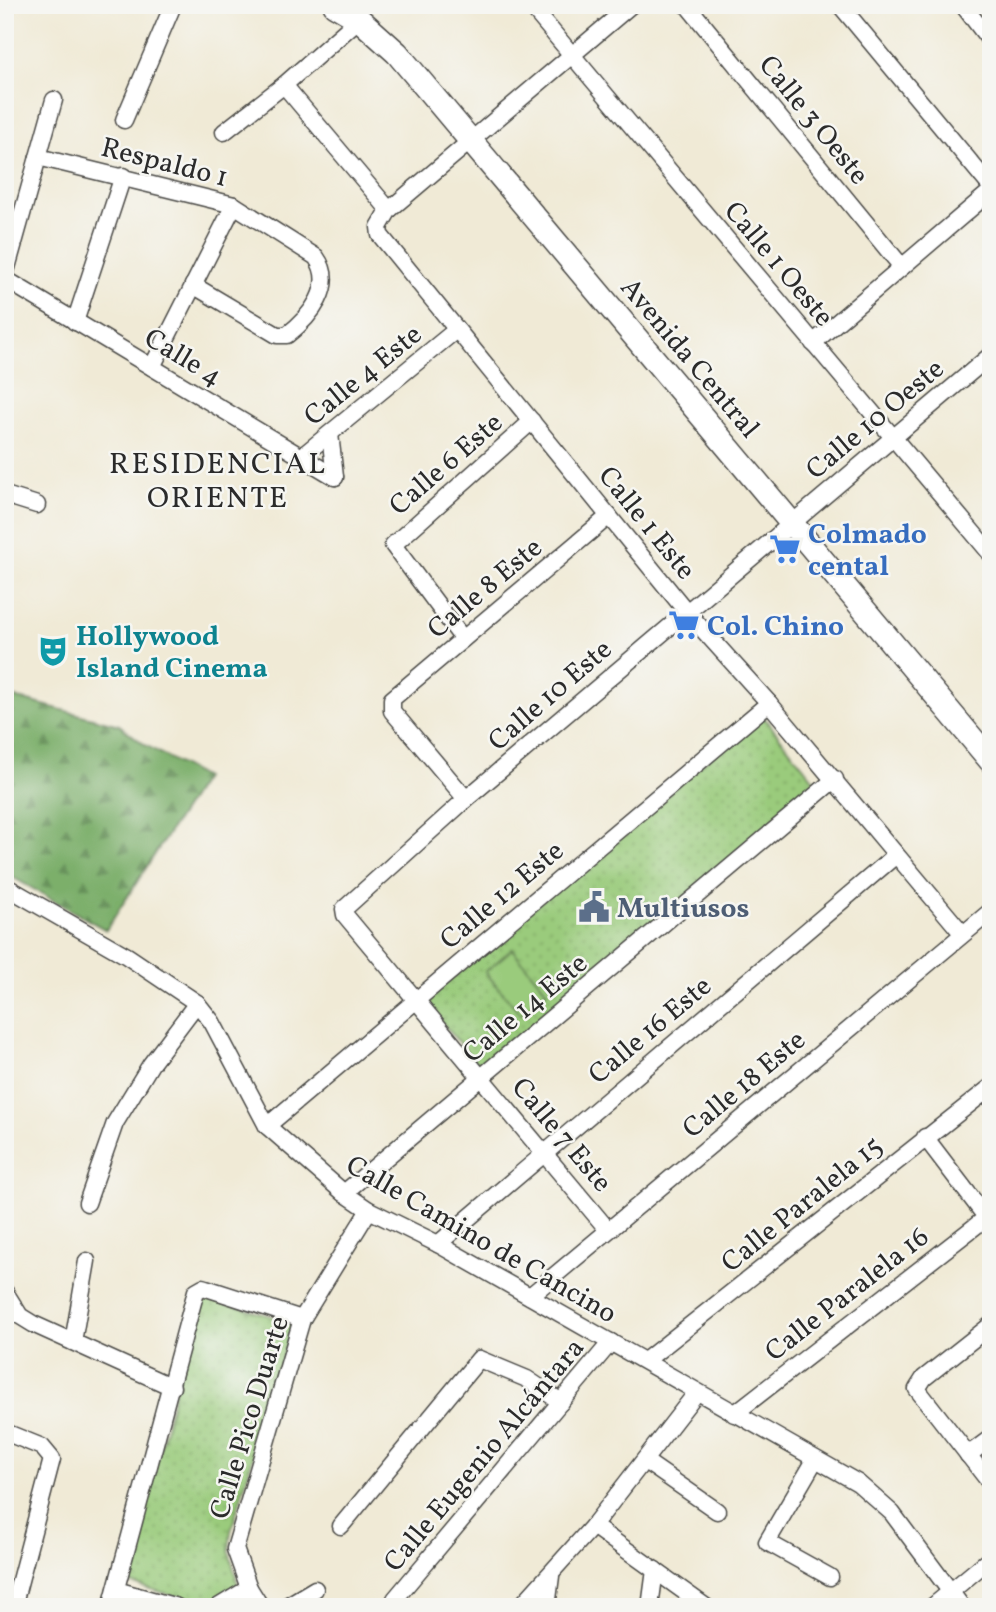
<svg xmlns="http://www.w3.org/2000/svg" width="996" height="1612" font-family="Vollkorn,serif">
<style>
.grass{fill:url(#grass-dots);stroke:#627b53;stroke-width:2}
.forest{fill:url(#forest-firs);stroke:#536d4b;stroke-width:2}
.pitch{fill:#9acb7b;stroke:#627b53;stroke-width:2}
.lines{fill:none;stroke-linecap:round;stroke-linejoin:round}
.street-casing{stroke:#494845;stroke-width:19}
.secondary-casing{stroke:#494845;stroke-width:26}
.street{stroke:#fff;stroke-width:16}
.secondary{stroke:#fff;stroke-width:23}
.labels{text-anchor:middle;stroke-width:5;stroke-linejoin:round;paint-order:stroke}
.street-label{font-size:28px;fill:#2b2b2b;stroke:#f6f6f2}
.shop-label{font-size:28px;font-weight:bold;fill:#366cbe;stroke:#f6f6f2;text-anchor:start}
.culture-label{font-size:28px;font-weight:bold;fill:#0d838f;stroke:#f6f6f2;text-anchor:start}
.service-label{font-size:28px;font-weight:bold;fill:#4e5e75;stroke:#f6f6f2;text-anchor:start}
.neighbourhood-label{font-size:30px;letter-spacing:2px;fill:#2b2b2b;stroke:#f6f6f2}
</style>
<defs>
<pattern id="grass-dots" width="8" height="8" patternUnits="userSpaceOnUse" patternTransform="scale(1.75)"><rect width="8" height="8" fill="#9acb7b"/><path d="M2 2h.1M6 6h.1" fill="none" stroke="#85ae6a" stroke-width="1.8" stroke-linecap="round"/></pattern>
<pattern id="forest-firs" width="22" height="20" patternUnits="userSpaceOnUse" patternTransform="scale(1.75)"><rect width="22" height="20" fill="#7baf6b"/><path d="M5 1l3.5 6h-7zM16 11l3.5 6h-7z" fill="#658f58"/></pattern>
</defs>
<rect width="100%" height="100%" fill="#f6f6f2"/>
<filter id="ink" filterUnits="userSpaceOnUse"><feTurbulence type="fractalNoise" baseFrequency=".0143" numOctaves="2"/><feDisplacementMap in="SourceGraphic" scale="14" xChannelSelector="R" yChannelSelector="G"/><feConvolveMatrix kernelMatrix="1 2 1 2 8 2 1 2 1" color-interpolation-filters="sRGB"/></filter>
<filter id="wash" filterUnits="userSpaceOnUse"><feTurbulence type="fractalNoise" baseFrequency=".00686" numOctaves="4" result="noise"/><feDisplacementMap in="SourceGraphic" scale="28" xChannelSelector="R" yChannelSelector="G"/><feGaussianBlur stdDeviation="1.57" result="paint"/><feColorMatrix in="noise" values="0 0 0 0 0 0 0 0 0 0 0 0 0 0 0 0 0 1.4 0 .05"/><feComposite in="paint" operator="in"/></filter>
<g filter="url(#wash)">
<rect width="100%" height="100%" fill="#f0ead6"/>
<g class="grass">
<path d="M761,714L820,787L482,1070L424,1001Z"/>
<path d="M199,1296L293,1322L231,1531L229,1551L238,1585L210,1606L126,1582Z"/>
</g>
<path class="forest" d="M5,695L119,725L144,744L204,778L106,930L5,873Z"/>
<path class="pitch" d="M512,949L547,991L521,1014L485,972Z"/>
</g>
<g filter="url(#ink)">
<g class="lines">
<defs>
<g id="street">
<path d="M530,5L991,554"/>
<path d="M631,5L389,210L379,227L380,235L686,611L769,703L962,933"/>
<path d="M687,5L902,267"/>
<path d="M840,5L991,187"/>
<path d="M963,5L991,42"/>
<path d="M284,85L389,210"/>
<path d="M124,120L173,5"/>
<path d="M224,132L284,85L359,19"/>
<path d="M38,157L234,205L316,257C337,286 310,317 287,335H277L193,285"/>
<path d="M5,275L54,100"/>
<path d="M5,279L335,477"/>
<path d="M75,322L123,176"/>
<path d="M813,343L991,191"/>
<path d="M152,367L234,205"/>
<path d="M330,434L335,477"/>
<path d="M301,457L456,330"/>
<path d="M5,495L37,505"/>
<path d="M463,639L393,545L532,421"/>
<path d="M466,799L392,711V699L609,516"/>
<path d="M5,886L127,956L197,1003L212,1022L267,1126L344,1193L369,1210L438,1244L858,1483L892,1513L962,1607"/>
<path d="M267,1126L769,703"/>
<path d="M925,1137L986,1217"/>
<path d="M344,1193L835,779"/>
<path d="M87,1203L115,1123L151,1064L197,1003"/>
<path d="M608,1230L345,915L344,909L466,799L991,355"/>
<path d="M438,1244L896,855"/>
<path d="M5,1292L20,1316L33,1324L172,1387"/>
<path d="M530,1296L991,911"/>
<path d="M991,1325L924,1378L917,1389L991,1484"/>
<path d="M73,1342L87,1261"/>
<path d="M645,1361L991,1087"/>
<path d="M734,1414L991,1214"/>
<path d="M5,1432L42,1447L52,1459L13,1607"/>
<path d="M968,1455L991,1438"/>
<path d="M815,1460L767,1542L830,1577"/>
<path d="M645,1461L717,1511"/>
<path d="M341,1526L479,1359L527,1379L561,1402"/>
<path d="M593,1526L706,1607"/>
<path d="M116,1590L177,1607"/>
<path d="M395,1599L611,1342"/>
<path d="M111,1607L196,1291L203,1287L302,1319"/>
<path d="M218,1607L249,1588"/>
<path d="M261,1607L249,1588L235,1549L302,1319L369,1210"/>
<path d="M285,1607L315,1589"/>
<path d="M520,1607L593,1526L697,1392"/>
<path d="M547,1607L551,1576"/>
<path d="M650,1607L655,1570"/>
<path d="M932,1607L991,1558"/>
</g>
<path id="secondary" d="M335,5L359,19L397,53L991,761"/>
</defs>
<use href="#street" class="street-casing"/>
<use href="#secondary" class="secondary-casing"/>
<use href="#street" class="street"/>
<use href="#secondary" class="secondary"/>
</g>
</g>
<defs>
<symbol id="supermarket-bare" viewBox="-9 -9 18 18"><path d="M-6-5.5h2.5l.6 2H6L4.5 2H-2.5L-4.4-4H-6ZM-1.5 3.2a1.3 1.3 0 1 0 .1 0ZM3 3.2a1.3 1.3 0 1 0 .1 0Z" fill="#3f7fe0" stroke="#f6f6f2" stroke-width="2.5" paint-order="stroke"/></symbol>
<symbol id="theatre-bare" viewBox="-9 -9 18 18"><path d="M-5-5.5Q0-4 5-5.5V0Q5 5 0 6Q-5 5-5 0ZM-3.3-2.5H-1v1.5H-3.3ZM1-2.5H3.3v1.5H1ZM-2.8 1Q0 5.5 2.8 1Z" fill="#0f9aa8" stroke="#f6f6f2" stroke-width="2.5" paint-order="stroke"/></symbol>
<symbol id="civic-bare" viewBox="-9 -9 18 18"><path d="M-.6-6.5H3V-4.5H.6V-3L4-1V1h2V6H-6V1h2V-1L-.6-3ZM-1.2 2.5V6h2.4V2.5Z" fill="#5c6f8a" stroke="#f6f6f2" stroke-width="2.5" paint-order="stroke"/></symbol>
</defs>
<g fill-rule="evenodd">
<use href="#supermarket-bare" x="763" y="527" width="44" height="44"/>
<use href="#supermarket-bare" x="662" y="603" width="44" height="44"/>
<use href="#theatre-bare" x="31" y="629" width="44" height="44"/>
<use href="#civic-bare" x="572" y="885" width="44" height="44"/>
</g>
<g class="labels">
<g class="street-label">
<text transform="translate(815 119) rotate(51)" y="10">Calle 3 Oeste</text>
<text transform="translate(165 161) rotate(14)" y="10">Respaldo 1</text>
<text transform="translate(780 263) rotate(50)" y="10">Calle 1 Oeste</text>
<text transform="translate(184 356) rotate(31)" y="10">Calle 4</text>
<text transform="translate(691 357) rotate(50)" y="10">Avenida Central</text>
<text transform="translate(362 374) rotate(-39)" y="10">Calle 4 Este</text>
<text transform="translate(874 418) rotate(-40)" y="10">Calle 10 Oeste</text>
<text transform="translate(445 463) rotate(-41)" y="10">Calle 6 Este</text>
<text transform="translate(648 522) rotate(51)" y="10">Calle 1 Este</text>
<text transform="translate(484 587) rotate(-40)" y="10">Calle 8 Este</text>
<text transform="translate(549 694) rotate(-41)" y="10">Calle 10 Este</text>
<text transform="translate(501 894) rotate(-40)" y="10">Calle 12 Este</text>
<text transform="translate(524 1007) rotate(-40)" y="10">Calle 14 Este</text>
<text transform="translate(649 1029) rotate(-40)" y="10">Calle 16 Este</text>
<text transform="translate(743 1083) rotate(-40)" y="10">Calle 18 Este</text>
<text transform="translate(563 1134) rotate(50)" y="10">Calle 7 Este</text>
<text transform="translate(801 1203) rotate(-39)" y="10">Calle Paralela 15</text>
<text transform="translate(482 1238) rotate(30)" y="10">Calle Camino de Cancino</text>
<text transform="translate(846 1293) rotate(-38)" y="10">Calle Paralela 16</text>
<text transform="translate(248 1417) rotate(-73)" y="10">Calle Pico Duarte</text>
<text transform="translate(483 1454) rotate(-50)" y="10">Calle Eugenio Alcántara</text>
</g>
<g class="shop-label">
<text x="808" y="543">Colmado<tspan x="808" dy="32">cental</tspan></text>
<text x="707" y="635">Col. Chino</text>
</g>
<g class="culture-label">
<text x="76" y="645">Hollywood<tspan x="76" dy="32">Island Cinema</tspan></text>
</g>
<g class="service-label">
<text x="617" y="917">Multiusos</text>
</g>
<g class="neighbourhood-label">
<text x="218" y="473">RESIDENCIAL<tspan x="218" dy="34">ORIENTE</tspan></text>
</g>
</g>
<rect width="996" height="1612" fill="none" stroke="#f6f6f2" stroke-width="28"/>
</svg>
